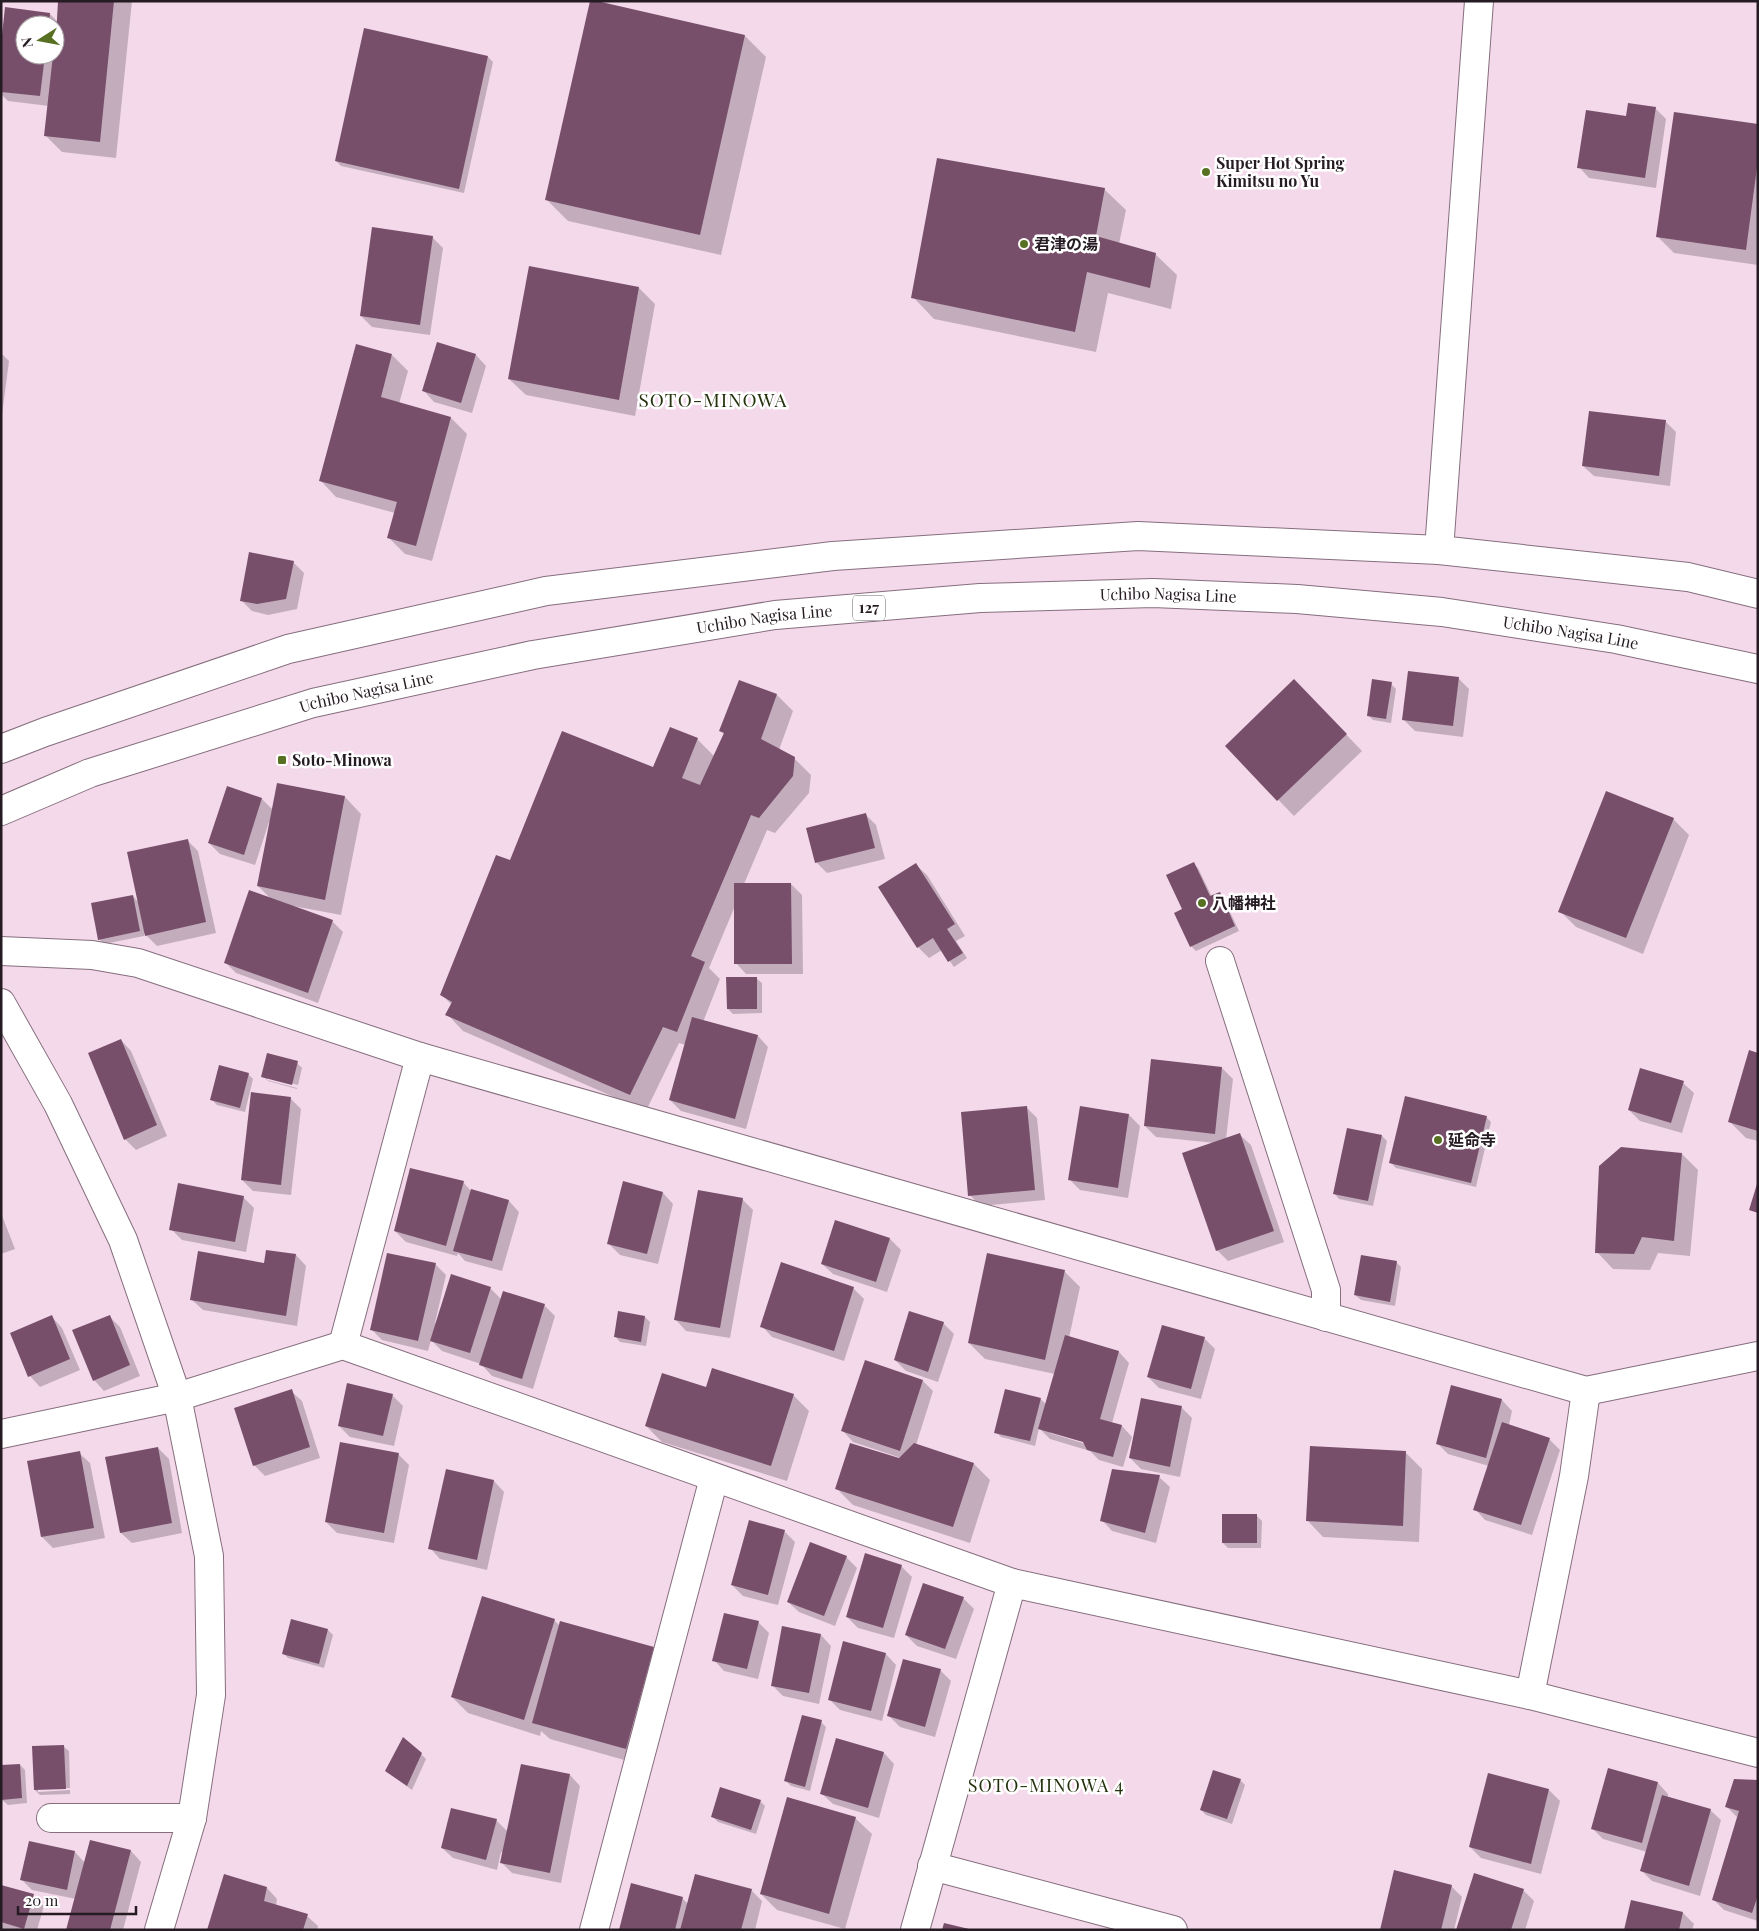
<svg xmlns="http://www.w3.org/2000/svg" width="1759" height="1931" font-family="'Playfair Display','Noto Sans JP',serif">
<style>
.shadow{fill:#0003;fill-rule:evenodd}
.building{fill:#784f6b}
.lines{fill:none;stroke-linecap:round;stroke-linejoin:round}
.minor-casing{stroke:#856e7d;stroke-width:30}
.highway-casing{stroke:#856e7d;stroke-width:30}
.minor{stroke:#fff;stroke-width:28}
.highway{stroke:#fff;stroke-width:28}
.poi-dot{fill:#577022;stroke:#fff;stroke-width:2}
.labels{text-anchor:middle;stroke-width:5;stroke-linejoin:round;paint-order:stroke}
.shield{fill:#fff;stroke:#665f64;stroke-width:1}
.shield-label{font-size:15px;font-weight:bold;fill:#251b22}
.poi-label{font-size:16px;font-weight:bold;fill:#251b22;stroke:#fff;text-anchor:start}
.street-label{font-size:16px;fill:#251b22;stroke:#fff}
.neighbourhood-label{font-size:18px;letter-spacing:1px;fill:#24310c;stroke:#fff}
.quarter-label{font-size:19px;letter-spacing:1px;fill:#24310c;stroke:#fff}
</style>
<rect width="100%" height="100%" fill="#f4d9eb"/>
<g class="shadow">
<path d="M59,1H132L116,158L62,152L46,136L49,106L8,101L1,94V55L6,9L50,14L57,21ZM25,25H55V55H25Z"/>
<path d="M745,36L766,57L721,255L568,221L547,200Z"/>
<path d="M488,57L493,62L464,193L341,166L336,161Z"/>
<path d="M1655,108L1666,119L1656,188L1589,178L1579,167L1627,117Z"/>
<path d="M1758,125V265L1674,253L1658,237Z"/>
<path d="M1104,189L1126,210L1119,244L1155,254L1177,275L1171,309L1108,293L1096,352L934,319L913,297Z"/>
<path d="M432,237L443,248L430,335L372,327L361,316Z"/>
<path d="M639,288L655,304L635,416L526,395L509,379Z"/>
<path d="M1,353L9,361L2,415H1Z"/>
<path d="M392,355L408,371L399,404L451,418L467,434L432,561L405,554L389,538L395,513L336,497L320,480Z"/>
<path d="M476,355L486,366L472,413L434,402L424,391Z"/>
<path d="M1665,421L1676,432L1670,486L1594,476L1583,466Z"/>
<path d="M293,562L304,573L297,609L268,615L252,611L241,600Z"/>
<path d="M1458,678L1469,689L1463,737L1415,731L1404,720Z"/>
<path d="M740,681L777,695L793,711L779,750L794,758L811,775L809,793L775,833L767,830L744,884H791L802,895L803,974H746L736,963L735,906L709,968L720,979L703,1022L758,1036L768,1047L746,1129L681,1111L670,1100L686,1045L679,1043L646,1111L463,1031L447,1014L452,1005L442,995L511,861L697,739L714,756L724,734L721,730Z"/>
<path d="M1391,684L1396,689L1391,723L1373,720L1368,715Z"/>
<path d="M1310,697L1362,751L1294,816L1226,746Z"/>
<path d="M278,784L345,797L361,814L341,915L293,906L292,907L332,921L343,932L318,1003L236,973L225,962L272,900L258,886L270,822H269L255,865L220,854L209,843L228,788L262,799L273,810Z"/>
<path d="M866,815L876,825L885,859L827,873L816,862Z"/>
<path d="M1673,819L1689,835L1643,954L1576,927L1560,911Z"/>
<path d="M187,840L198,851L216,933L157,946L144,933V936L104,944L99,939L133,896L139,903Z"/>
<path d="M1193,863L1198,868L1212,897L1219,894L1224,899L1239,931L1196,951L1191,946L1183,910Z"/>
<path d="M916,865L927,875L965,936L956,941L967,958L954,967L942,950L929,958L918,947Z"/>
<path d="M756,978L762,983V1013L733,1014L728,1009Z"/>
<path d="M121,1040L131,1051L167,1136L136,1150L125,1139Z"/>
<path d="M1758,1054V1141L1746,1138L1730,1122Z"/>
<path d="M297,1063L302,1068L298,1085L267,1077V1080L297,1088V1089L268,1081L263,1076Z"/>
<path d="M1222,1068L1233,1079L1226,1139L1240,1135L1251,1145L1284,1242L1228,1261L1217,1250L1215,1143L1156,1137L1145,1126Z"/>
<path d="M248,1074L253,1079L245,1112L217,1105L212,1100Z"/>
<path d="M1683,1083L1694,1093L1682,1133L1640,1121L1629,1110Z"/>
<path d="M290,1098L301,1109L291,1195L253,1191L242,1180Z"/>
<path d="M1027,1108L1037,1118L1045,1200L980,1206L970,1195Z"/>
<path d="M1129,1115L1140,1126L1128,1198L1080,1190L1069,1179Z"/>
<path d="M1486,1117L1491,1122L1476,1187L1396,1168L1391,1163Z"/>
<path d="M1382,1136L1387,1141L1373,1206L1339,1199L1334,1193Z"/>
<path d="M1682,1154L1698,1170L1690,1256L1658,1253L1650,1270L1613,1269L1597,1252Z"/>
<path d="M463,1182L471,1191L509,1201L519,1212L502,1271L465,1261L458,1253L457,1256L406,1242L395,1231Z"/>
<path d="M663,1193L673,1204L658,1264L620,1255L609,1244Z"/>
<path d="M243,1197L254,1208L246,1252L182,1240L171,1229Z"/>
<path d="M742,1199L753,1210L730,1338L686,1331L676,1320Z"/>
<path d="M1,1213L15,1249L1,1254Z"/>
<path d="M836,1221L890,1239L901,1250L887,1292L833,1274L822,1264Z"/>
<path d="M296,1255L306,1266L297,1326L203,1310L192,1300L265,1264Z"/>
<path d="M1396,1262L1401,1267L1395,1306L1361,1300L1355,1295Z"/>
<path d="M435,1264L446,1275L435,1323L437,1324L490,1288L502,1300L544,1305L555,1316L533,1389L492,1376L481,1364L442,1351L431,1340L428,1351L382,1340L371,1329Z"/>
<path d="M1064,1271L1080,1287L1069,1338L1119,1352L1129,1363L1112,1423L1122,1426L1132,1437L1123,1467L1099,1460L1090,1451L1050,1439L1039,1428L1035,1446L1001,1437L996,1432L1040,1399L1046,1404L1055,1374L985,1359L969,1343ZM1050,1431L1089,1442V1445L1050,1433Z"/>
<path d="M853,1288L864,1299L844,1361L772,1337L762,1326Z"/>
<path d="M52,1317L62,1328L80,1370L40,1387L30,1376Z"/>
<path d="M110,1317L120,1327L140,1376L104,1391L94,1380Z"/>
<path d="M645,1317L650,1322L646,1346L620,1342L615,1336Z"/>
<path d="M943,1323L954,1334L938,1382L906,1371L895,1360Z"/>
<path d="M1204,1338L1215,1349L1201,1399L1159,1388L1148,1377Z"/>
<path d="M923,1381L933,1391L916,1445L974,1464L990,1480L970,1543L853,1505L837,1489L901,1458L853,1442L843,1431Z"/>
<path d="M707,1388L793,1395L809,1411L787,1481L662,1442L646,1426Z"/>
<path d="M291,1391L302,1401L320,1458L265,1476L254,1465Z"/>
<path d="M392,1395L403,1406L394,1446L350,1437L339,1426Z"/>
<path d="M1502,1400L1512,1411L1509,1425L1549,1439L1560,1450L1532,1535L1485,1520L1475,1509L1489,1466L1448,1454L1437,1443Z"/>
<path d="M1182,1408L1192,1418L1180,1477L1141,1469L1130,1458Z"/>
<path d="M158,1448L169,1459L182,1533L132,1543L121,1533Z"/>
<path d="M79,1453L90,1463L105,1538L53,1548L42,1537L28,1462Z"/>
<path d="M1406,1453L1422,1469L1419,1542L1323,1537L1307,1520Z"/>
<path d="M398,1454L409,1465L394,1543L337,1533L326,1522Z"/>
<path d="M1159,1477L1170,1487L1156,1543L1112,1531L1102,1520Z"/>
<path d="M494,1481L504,1492L487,1570L440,1559L430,1548Z"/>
<path d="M1257,1516L1262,1521L1261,1548H1228L1223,1543Z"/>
<path d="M784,1531L795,1542L778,1605L743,1596L732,1585Z"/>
<path d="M846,1557L857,1568L835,1626L799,1612L788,1602Z"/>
<path d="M901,1566L912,1577L894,1638L858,1628L847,1617Z"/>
<path d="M963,1598L974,1609L956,1659L917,1646L906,1635Z"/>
<path d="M554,1620L560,1626L561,1623L654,1649L670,1665L642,1765L550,1739L541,1731L540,1736L468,1713L452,1697Z"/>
<path d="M292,1621L328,1630L333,1635L324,1668L288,1658L283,1653Z"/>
<path d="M758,1622L769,1633L758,1679L724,1671L714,1660Z"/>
<path d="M821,1635L831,1646L819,1704L783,1696L772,1685Z"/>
<path d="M886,1654L896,1665L882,1721L840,1710L829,1699Z"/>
<path d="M940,1670L951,1681L935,1737L900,1727L889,1716Z"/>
<path d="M821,1722L826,1727L810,1791L791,1786L786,1781Z"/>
<path d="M63,1746L69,1751L70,1788L38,1789V1792L70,1790V1794L40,1795L35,1790Z"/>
<path d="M884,1753L894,1764L879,1818L833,1804L822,1794Z"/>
<path d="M421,1754L426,1759L412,1790L386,1771Z"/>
<path d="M20,1765L25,1770L27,1803L8,1805L2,1800Z"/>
<path d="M570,1775L580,1786L561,1883L512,1873L501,1862L503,1853L501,1852L497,1870L453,1858L442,1848L496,1820L508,1832Z"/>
<path d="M1489,1775L1549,1790L1560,1801L1541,1874L1481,1858L1470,1847Z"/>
<path d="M1240,1780L1245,1785L1232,1824L1206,1815L1201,1810Z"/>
<path d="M1758,1782V1921L1724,1910L1713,1899L1737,1817L1727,1807Z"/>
<path d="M1658,1783L1668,1794V1797L1710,1810L1721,1820L1700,1896L1652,1881L1642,1871L1647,1852L1603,1839L1593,1829Z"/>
<path d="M760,1801L765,1806L756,1834L718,1822L713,1817Z"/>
<path d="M855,1818L872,1834L845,1929L777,1910L761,1894Z"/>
<path d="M131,1851L141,1862L123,1930H68L76,1899L32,1890L21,1879L75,1852L85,1863Z"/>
<path d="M1,1886L33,1896L44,1906L37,1930L1,1929Z"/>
<path d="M1451,1886L1462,1897L1454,1930H1381Z"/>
<path d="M267,1888L277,1899L276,1906L307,1916L318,1926L317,1930H208Z"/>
<path d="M751,1890L762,1901L755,1930H621L682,1898L688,1904Z"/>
<path d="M1523,1890L1534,1901L1525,1930H1457Z"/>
<path d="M1632,1901L1683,1913L1694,1924L1692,1930H1625Z"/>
</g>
<g class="building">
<path d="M58,1H114L100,142L44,136L53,55H55Z"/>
<path d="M590,1H597L745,35L700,235L545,200Z"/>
<path d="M5,7L50,13L49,25H25V55H45L40,96L1,92V44Z"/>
<path d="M364,28L488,56L459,189L335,161Z"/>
<path d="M1628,103L1656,107L1645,178L1577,168L1586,110L1626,116Z"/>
<path d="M1674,112L1758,124V160L1746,250L1656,237Z"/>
<path d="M937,158L1105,188L1096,236L1156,253L1150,288L1087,272L1075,332L911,298Z"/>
<path d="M372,227L433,236L420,325L360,316Z"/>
<path d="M529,266L639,287L619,400L508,379Z"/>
<path d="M437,342L476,354L461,403L422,391Z"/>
<path d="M356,344L392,354L381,397L451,417L416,546L387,538L397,502L319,481Z"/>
<path d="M1589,411L1666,420L1659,476L1582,466Z"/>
<path d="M249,552L294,561L286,599L257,604L240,601Z"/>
<path d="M1408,671L1459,677L1453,726L1402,720Z"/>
<path d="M1294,679L1347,734L1277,801L1225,746Z"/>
<path d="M1372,679L1392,682L1386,719L1367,716Z"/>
<path d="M739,680L777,694L761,739L795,757L793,776L759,818L751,815L691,956L705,962L677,1032L663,1027L630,1095L445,1015L452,1002L440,995L496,855L510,860L562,731L653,767L670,727L698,738L682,778L700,785L724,733L719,731Z"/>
<path d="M277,783L345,796L325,900L257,886Z"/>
<path d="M227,786L262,798L244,855L208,843Z"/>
<path d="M1606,791L1674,818L1626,938L1558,912Z"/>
<path d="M866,813L875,848L815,863L806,828Z"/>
<path d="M188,839L206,922L145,936L127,852Z"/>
<path d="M1194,862L1210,896L1220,892L1235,926L1190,947L1174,913L1182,909L1166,875Z"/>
<path d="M916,863L955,924L947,929L963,953L948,962L933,938L917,948L878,887Z"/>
<path d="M734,883H791L792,964H734Z"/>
<path d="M249,890L333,920L308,993L224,963Z"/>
<path d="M133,895L140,931L98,940L91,903Z"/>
<path d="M726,977H757V1009H727Z"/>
<path d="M692,1017L758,1035L735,1119L669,1100Z"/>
<path d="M121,1039L157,1125L124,1140L88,1053Z"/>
<path d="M1749,1050L1758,1053V1131L1728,1122Z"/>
<path d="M267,1053L298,1061L292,1085L261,1077Z"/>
<path d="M1151,1059L1222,1067L1215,1134L1144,1126Z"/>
<path d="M219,1065L249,1073L240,1108L210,1100Z"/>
<path d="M1640,1068L1684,1081L1671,1123L1628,1110Z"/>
<path d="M251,1092L291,1097L281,1185L241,1180Z"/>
<path d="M1405,1096L1487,1116L1471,1183L1389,1163Z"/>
<path d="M1027,1106L1035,1190L968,1196L961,1112Z"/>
<path d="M1080,1106L1129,1114L1118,1188L1068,1180Z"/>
<path d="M1347,1128L1382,1135L1368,1201L1333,1194Z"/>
<path d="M1240,1133L1274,1231L1216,1251L1182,1153Z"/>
<path d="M1621,1147L1682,1153L1674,1241L1642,1237L1634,1254L1595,1253L1599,1166Z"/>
<path d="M410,1168L464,1181L446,1246L394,1231Z"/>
<path d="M623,1181L663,1192L647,1254L607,1244Z"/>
<path d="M178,1183L244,1196L235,1242L169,1230Z"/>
<path d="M1757,1184L1758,1185V1213L1749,1210Z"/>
<path d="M471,1189L509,1200L492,1261L453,1251Z"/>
<path d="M698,1190L743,1198L720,1328L674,1320Z"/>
<path d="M835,1220L890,1238L876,1282L821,1264Z"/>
<path d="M266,1250L296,1254L286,1316L190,1300L198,1251L264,1263Z"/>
<path d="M387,1253L436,1263L418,1341L370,1330Z"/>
<path d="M987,1253L1065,1270L1045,1360L968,1343Z"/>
<path d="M1361,1255L1397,1261L1390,1302L1354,1295Z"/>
<path d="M781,1262L854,1287L834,1351L760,1327Z"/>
<path d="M451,1274L491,1287L470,1353L430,1341Z"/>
<path d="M503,1291L545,1304L522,1379L479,1365Z"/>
<path d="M618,1311L645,1316L641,1342L614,1337Z"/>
<path d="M909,1311L944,1322L928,1372L894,1360Z"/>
<path d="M52,1315L70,1359L28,1377L10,1333Z"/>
<path d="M110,1315L130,1365L93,1381L72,1330Z"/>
<path d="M1162,1325L1205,1337L1191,1389L1147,1377Z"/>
<path d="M1065,1335L1119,1351L1100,1419L1122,1425L1113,1457L1087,1450L1083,1442L1038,1429Z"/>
<path d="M865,1360L923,1380L900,1451L841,1431Z"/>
<path d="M712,1368L794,1394L771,1466L645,1426L662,1373L706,1387Z"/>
<path d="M347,1383L393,1394L383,1436L338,1426Z"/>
<path d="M1451,1385L1502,1399L1486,1458L1436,1444Z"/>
<path d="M292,1389L310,1447L253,1466L234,1408Z"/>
<path d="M1005,1389L1041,1398L1030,1441L994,1433Z"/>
<path d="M1141,1398L1182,1406L1170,1467L1129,1458Z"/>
<path d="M1502,1422L1550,1438L1521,1525L1473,1510Z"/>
<path d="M340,1442L399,1453L384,1533L325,1522Z"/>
<path d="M850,1443L899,1458L914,1443L974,1463L953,1527L835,1489Z"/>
<path d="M1310,1446L1406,1451L1403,1526L1306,1521Z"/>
<path d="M158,1447L172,1523L120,1533L105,1457Z"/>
<path d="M80,1451L94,1528L41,1537L27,1461Z"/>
<path d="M446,1469L494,1480L477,1560L428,1549Z"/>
<path d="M1112,1469L1160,1475L1145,1533L1100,1521Z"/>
<rect x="1222" y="1514" width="35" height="29"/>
<path d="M749,1520L785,1530L768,1595L731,1585Z"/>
<path d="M810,1542L847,1556L824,1616L787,1602Z"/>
<path d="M865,1553L902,1565L883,1628L846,1617Z"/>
<path d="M923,1583L964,1597L945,1649L905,1635Z"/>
<path d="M482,1596L555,1619L524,1720L451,1697Z"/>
<path d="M724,1613L759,1621L747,1669L712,1661Z"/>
<path d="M291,1619L328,1629L319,1664L282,1654Z"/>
<path d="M560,1621L654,1647L626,1749L532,1723Z"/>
<path d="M782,1626L821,1634L809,1693L771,1686Z"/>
<path d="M843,1641L886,1653L871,1711L828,1700Z"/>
<path d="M903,1659L941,1669L925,1727L887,1716Z"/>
<path d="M802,1715L822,1720L805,1787L784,1781Z"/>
<path d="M403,1737L422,1753L407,1786L385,1771Z"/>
<path d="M836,1738L884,1752L868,1808L820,1794Z"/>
<path d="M64,1745L66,1789L34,1790L32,1746Z"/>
<path d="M20,1764L22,1798L1,1800V1765Z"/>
<path d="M521,1764L570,1774L550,1873L500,1863Z"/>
<path d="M1608,1768L1658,1782L1642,1843L1591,1829Z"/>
<path d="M1213,1770L1241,1779L1227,1819L1200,1810Z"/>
<path d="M1488,1773L1549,1789L1531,1864L1469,1847Z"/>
<path d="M1734,1779L1758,1780V1895L1752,1913L1712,1900L1739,1811L1725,1807Z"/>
<path d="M720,1787L761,1800L751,1830L711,1817Z"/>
<path d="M1662,1795L1711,1809L1689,1886L1640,1871Z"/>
<path d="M787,1797L856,1817L829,1914L760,1894Z"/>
<path d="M451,1808L497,1819L486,1860L441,1848Z"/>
<path d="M90,1840L131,1850L110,1930H66Z"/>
<path d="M29,1841L75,1851L67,1890L20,1880Z"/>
<path d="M1394,1870L1452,1885L1441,1930H1380Z"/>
<path d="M1474,1873L1524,1889L1511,1930H1456Z"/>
<path d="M224,1874L267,1887L264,1901L308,1914L303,1930H207Z"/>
<path d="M695,1874L752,1889L741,1930H680Z"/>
<path d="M631,1883L683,1897L675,1930H619Z"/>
<path d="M1,1885L34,1894L24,1929L1,1922Z"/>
<path d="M1631,1900L1683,1912L1679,1930H1624Z"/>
<path d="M944,1923L969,1929V1930H942Z"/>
</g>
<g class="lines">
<defs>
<g id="minor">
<path d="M1439,550L1479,1"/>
<path d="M1,951L92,955L138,963L420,1057L1586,1391L1758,1356"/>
<path d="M1220,961L1326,1290V1317"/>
<path d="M1,1003L58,1104L123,1240L177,1397L209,1556L211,1695L192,1818L159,1930"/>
<path d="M343,1345L420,1057"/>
<path d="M1,1434L177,1397L343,1345L1012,1583L1530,1695L1758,1753"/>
<path d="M1530,1695L1574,1476L1586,1391"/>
<path d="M51,1818H192"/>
<path d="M932,1866L1173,1930"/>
<path d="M594,1930L714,1478"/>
<path d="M915,1930L1012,1583"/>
</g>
<g id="highway">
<path d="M1,749L45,732L288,649L546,591L833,556L1138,536L1439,550L1688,577L1758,594"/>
<path id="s1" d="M1,811L90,773L313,703L533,655L775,615L980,598L1153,593L1297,599L1442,612L1616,639L1758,669"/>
</g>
</defs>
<use href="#minor" class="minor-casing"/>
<use href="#highway" class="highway-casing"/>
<use href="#minor" class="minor"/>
<use href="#highway" class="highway"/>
</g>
<g class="poi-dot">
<circle cx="1206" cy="172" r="5"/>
<circle cx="1024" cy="244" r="5"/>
<rect x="277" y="755" width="10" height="10" rx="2.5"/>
<circle cx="1202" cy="903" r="5"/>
<circle cx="1438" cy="1140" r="5"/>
</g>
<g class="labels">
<rect class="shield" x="853" y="595.5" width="32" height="25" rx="4"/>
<g class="shield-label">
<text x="869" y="613">127</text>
</g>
<g class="poi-label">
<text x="1216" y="169">Super Hot Spring<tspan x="1216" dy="18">Kimitsu no Yu</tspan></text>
<text x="1034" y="250">君津の湯</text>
<text x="292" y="766">Soto-Minowa</text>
<text x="1212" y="909">八幡神社</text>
<text x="1448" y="1146">延命寺</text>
</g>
<g class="street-label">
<text dy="6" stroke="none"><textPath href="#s1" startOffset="1195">Uchibo Nagisa Line</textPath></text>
<text dy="6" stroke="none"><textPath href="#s1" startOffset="790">Uchibo Nagisa Line</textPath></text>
<text dy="6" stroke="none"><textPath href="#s1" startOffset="1600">Uchibo Nagisa Line</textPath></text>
<text dy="6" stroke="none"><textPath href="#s1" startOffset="385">Uchibo Nagisa Line</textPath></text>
</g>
<g class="neighbourhood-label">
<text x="1046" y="1792">SOTO-MINOWA 4</text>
</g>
<g class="quarter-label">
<text x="713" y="407">SOTO-MINOWA</text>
</g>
</g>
<rect width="1759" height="1931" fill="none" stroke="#251b22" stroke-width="5"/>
<g transform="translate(40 40) rotate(259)"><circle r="24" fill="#ffffff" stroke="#a8a4a7"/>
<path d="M0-4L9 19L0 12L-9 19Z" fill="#577022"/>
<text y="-8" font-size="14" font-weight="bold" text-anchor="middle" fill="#251b22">N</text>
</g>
<path d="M18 1906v8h118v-8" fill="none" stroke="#251b22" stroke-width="2.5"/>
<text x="25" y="1906" font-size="15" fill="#251b22" stroke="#ffffff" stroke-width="4" paint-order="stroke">20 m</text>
</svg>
